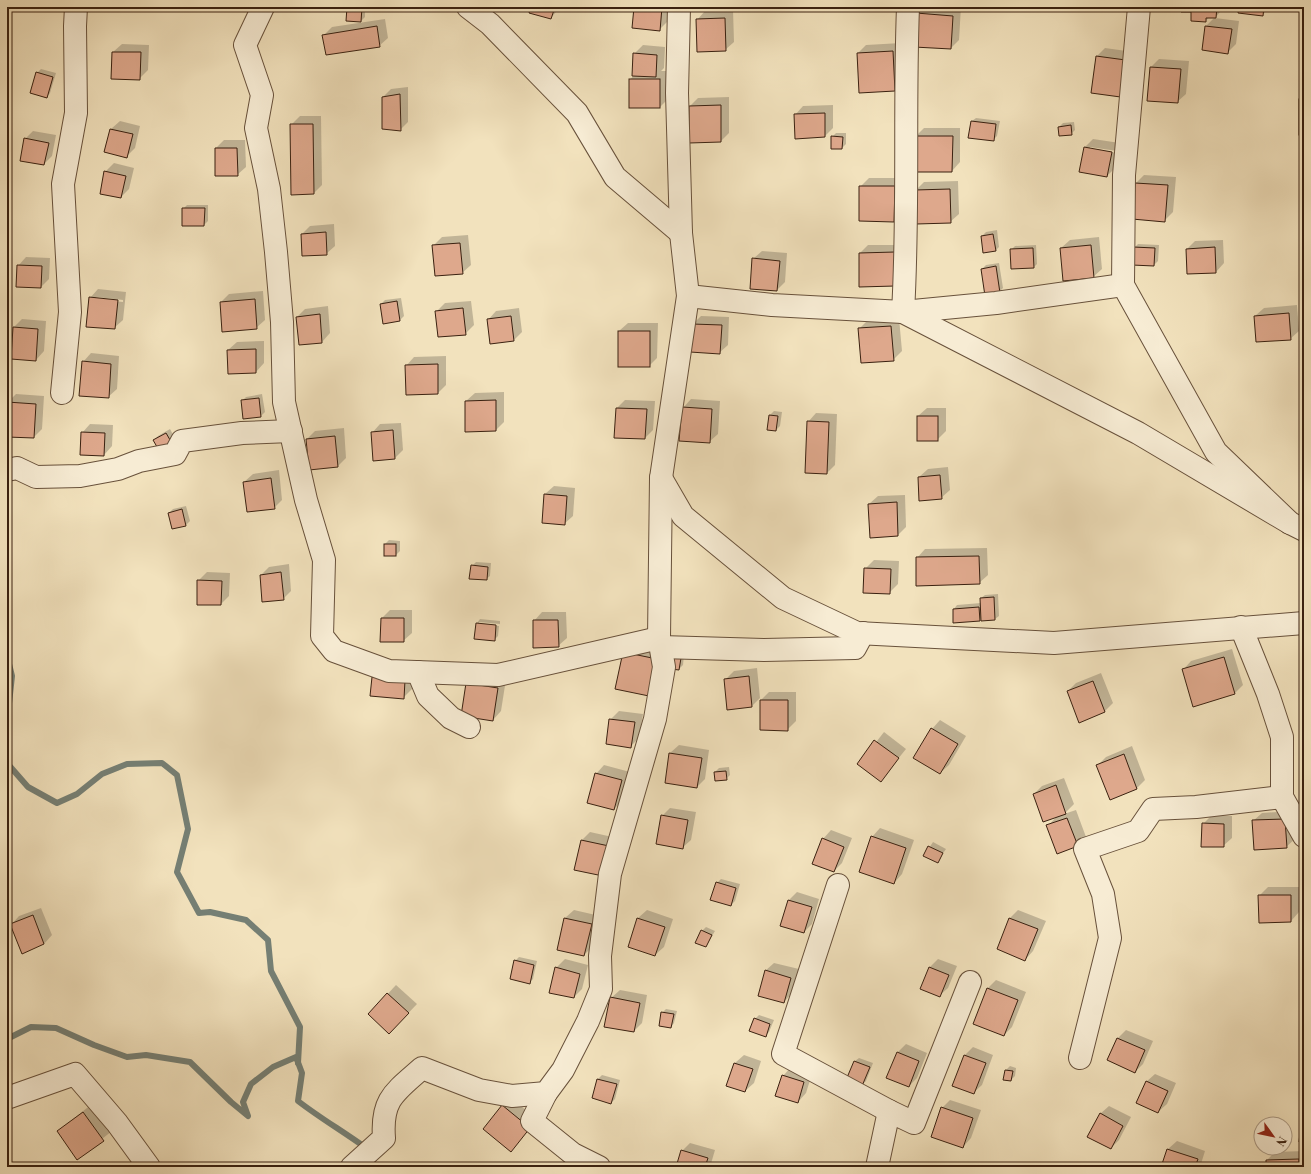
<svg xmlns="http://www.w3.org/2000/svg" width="1311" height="1174" font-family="'Libre Bodoni',serif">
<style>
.shadow{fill:#0003;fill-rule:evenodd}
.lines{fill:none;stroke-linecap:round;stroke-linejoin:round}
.stream{stroke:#757f74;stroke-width:6}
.building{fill:#dea88c;stroke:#3a2110}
.minor-casing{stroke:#68513b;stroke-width:24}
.minor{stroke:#f7ecd4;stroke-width:22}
</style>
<rect width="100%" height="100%" fill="#f2e2bd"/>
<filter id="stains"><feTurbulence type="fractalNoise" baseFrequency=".005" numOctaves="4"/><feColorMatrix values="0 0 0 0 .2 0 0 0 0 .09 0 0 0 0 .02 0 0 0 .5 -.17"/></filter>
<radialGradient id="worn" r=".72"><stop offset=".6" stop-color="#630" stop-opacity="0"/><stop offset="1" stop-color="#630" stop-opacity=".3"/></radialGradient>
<g class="shadow">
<path d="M348,7H365V17L361,21Z"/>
<path d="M532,7H560L551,18Z"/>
<path d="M635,7H669L668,21L660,29Z"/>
<path d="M924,7H961L959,40L951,48L917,14Z"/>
<path d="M1182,7H1224L1215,18L1239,21L1236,44L1228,52L1206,26L1215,17H1209L1206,21L1192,11Z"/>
<path d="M1240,7H1270L1262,15Z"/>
<path d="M733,10L734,42L725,50L697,20L705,11Z"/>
<path d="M385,19L388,38L379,46L323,36L332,27Z"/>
<path d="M901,43L902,82L894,90L858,53L866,45Z"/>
<path d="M122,44L149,45L148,70L139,79L113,52Z"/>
<path d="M643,45L665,47L664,68L661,71H668V99L660,107L630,80L634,75V54Z"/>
<path d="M1105,48L1141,53L1136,88L1097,56Z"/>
<path d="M1159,59L1189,61L1186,94L1177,102L1148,100L1151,67Z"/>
<path d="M41,69L56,73L50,93L47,97L37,73Z"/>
<path d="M408,87V122L400,130L383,97L391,89Z"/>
<path d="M729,97V133L721,141L690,142V106L698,98Z"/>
<path d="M833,105V128L825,136L795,115L803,106Z"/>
<path d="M300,116H321L322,185L314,193L291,125Z"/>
<path d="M976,118L1000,121L997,136L993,140L972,121Z"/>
<path d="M120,121L140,126L135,148L126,157L106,151L111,129Z"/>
<path d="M1074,122L1075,130L1071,134L1059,127L1063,123Z"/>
<path d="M924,128H960V162L952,171L916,136Z"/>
<path d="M33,131L56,135L52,156L44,164L25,139Z"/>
<path d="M836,133H846V144L842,148L832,137Z"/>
<path d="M1093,139L1120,143L1115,168L1107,176L1080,171L1085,147ZM1090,147L1117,151V153L1090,149Z"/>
<path d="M224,140H245L246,167L237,175L216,148Z"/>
<path d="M114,163L134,168L129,189L121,197L105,172Z"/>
<path d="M1144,175L1176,177L1173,212L1164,221L1136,183Z"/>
<path d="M869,178H903L902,212L894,221L860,187Z"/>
<path d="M958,181L959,214L950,222L916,190L924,182Z"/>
<path d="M187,205H208V221L204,225L183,209Z"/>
<path d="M334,224L335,246L326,254L302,234L310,226Z"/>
<path d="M997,230L999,247L995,251L982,236L986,232Z"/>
<path d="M468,235L471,265L462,273L433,246L442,237Z"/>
<path d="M1099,237L1102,269L1093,277L1061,248L1070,240Z"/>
<path d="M1223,240L1224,263L1216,272L1187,249L1195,241Z"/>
<path d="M1138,244L1159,245L1158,261L1154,265L1134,248Z"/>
<path d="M868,245H903L860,286V253Z"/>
<path d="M1036,245L1037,264L1033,268L1011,250L1015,246Z"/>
<path d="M762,251L787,253L785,282L777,290L753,259Z"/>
<path d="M26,257L50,258L49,279L41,287L18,266Z"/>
<path d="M999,263L1003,288L999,292L982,269L986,265Z"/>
<path d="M98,289L126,292L123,320L114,328L90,298ZM96,297L123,300V302L96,299Z"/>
<path d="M263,291L265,320L256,328L222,331L221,302L229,294Z"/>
<path d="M401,298L404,316L400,320L381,304L385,300Z"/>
<path d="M471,301L474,325L465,334L436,312L445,303Z"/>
<path d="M1297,305L1299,331L1290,339L1255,316L1264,308Z"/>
<path d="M328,306L330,333L322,342L297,317L305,309Z"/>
<path d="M519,308L522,332L514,340L488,320L496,311Z"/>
<path d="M701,316L729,317L728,345L719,353L693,324Z"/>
<path d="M899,318L902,351L893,360L859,329L868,320Z"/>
<path d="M22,319L46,321L44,351L36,360L14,327Z"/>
<path d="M628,323H658L657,358L649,366L619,331Z"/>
<path d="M264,341V363L256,372L229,373L228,350L237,342Z"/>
<path d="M91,353L119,356L117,389L108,397L83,362Z"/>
<path d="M446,356V385L438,393L407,394L406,366L414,357Z"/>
<path d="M504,392V422L496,430L466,431V401L475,393Z"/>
<path d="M16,394L44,396L42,429L34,437L7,436V403Z"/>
<path d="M262,394L265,412L261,416L242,401L246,397Z"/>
<path d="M691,399L720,401L718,434L709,442L683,408Z"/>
<path d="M625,400L655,401L653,430L645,438L615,437L617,408Z"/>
<path d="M927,408H946V431L937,440L918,416Z"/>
<path d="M774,411L782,412L780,426L776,430L768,429L770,415Z"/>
<path d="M816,413L837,414L835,465L827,473L808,422Z"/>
<path d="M401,423L403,450L395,458L372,433L380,424Z"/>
<path d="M90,424L113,425L112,446L104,455L82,433Z"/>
<path d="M344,428L346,458L338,466L310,469L307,439L315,431Z"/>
<path d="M170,429L176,440H154L158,436Z"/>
<path d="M948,467L950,490L941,498L919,477L928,469Z"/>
<path d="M279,470L282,500L274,508L244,482L253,474Z"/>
<path d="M554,486L575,488L573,516L564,524L545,494Z"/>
<path d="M905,495L906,527L898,535L869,504L878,496Z"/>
<path d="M186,506L190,521L186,525L169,513L173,509Z"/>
<path d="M389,540L400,541V551L396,555L385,544Z"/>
<path d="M987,548L988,575L979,583L917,558L925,549Z"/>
<path d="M874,560L899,561L898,584L889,593L865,569Z"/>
<path d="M476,562L491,563L490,576L486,579L472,566Z"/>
<path d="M289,564L291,591L283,599L261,575L269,567Z"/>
<path d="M207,572L230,573L229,596L221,604L198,581Z"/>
<path d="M998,594L999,616L995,619L982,620V617L979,620L954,609L957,605L981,603V598L985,595Z"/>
<path d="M390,610H412V633L403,641L382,618Z"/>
<path d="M542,612H566L567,638L558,646L534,621Z"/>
<path d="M480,619L500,621V624L479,622V624L499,626L498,636L494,640L477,623Z"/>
<path d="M632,644L665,651L617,689Z"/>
<path d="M1232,649L1243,685L1235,693L1183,670L1191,661Z"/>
<path d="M677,654L684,655L683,665L679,669Z"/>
<path d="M757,668L760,698L752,706L725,680L734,671Z"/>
<path d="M381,669L413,672L412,689L403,698L373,678Z"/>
<path d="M1101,673L1113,703L1105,711L1068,691L1076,683Z"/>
<path d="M506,679L501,711L493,720L467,683Z"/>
<path d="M769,692H796V721L787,730L761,700Z"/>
<path d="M619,711L643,714L639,738L631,746L610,720Z"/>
<path d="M940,720L966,736L949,765L940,773L932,729Z"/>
<path d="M884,732L906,749L881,780L859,764Z"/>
<path d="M679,745L709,750L705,779L697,787L666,782L670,753Z"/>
<path d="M1132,746L1145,780L1137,788L1110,799L1098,765L1106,757Z"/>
<path d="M604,765L630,772L622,801L614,809L596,774Z"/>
<path d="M729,767L730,775L726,779L715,772L719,768Z"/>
<path d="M1064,778L1074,804L1064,814L1076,810L1086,837L1077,845L1048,826L1057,816L1034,794L1042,786Z"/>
<path d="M670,808L696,812L691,840L682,848L662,816Z"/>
<path d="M1293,811L1295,839L1286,847L1253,821L1262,813Z"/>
<path d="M1212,815L1232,816V838L1223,846L1203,824Z"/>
<path d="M880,828L914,840L902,874L894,883L872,837Z"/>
<path d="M831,830L852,838L842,863L834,871L823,839Z"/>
<path d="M590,832L617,838L611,866L576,869L582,840Z"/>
<path d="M933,842L946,849L937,862L924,856Z"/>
<path d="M721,879L740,884L735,901L731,905L717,883Z"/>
<path d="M1268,887H1299V912L1291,921L1259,896Z"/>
<path d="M797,892L819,899L812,924L804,932L788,901Z"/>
<path d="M41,908L52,935L44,944L11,925L19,916Z"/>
<path d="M574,910L600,916L592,947L584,955L565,918Z"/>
<path d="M647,910L673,919L664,947L655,955L638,918Z"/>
<path d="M1018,910L1046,921L1033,951L1025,960L998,949L1010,918Z"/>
<path d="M706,927L715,931L706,946L702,931Z"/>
<path d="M519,957L537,961L533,979L529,983L515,961Z"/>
<path d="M565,959L588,965L582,989L574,997L556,968Z"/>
<path d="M938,959L957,966L948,988L939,996L921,989L930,967Z"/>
<path d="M774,963L799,969L792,993L784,1002L765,971Z"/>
<path d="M996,980L1026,992L1012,1027L1004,1035L974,1024L988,988Z"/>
<path d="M396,985L417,1004L398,1024L369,1014Z"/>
<path d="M620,990L647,995L642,1023L634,1031L611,998Z"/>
<path d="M666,1009L677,1011L674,1023L671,1027L662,1013Z"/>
<path d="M759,1015L774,1020L769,1032L765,1036L755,1019Z"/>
<path d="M1126,1030L1153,1041L1143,1064L1135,1072L1108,1060L1118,1038Z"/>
<path d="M906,1044L927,1053L917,1078L909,1086L887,1078L898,1052Z"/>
<path d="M973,1047L993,1055L982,1085L973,1093L965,1055Z"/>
<path d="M744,1055L761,1061L754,1083L745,1091L728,1085L735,1063Z"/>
<path d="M859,1058L873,1063L866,1081L862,1085L855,1061Z"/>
<path d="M1010,1066L1016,1068L1015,1076L1011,1080L1006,1070Z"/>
<path d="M791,1067L812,1074L806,1093L798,1102L783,1076Z"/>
<path d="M1155,1074L1176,1083L1167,1104L1158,1112L1146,1082Z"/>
<path d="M602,1075L620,1080L615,1099L611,1103L593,1098L598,1079Z"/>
<path d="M511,1098L537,1119L511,1150L503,1106Z"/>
<path d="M950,1100L981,1110L971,1138L963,1147L942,1108Z"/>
<path d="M92,1104L112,1131L78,1158L58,1131Z"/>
<path d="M1109,1106L1131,1117L1119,1140L1111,1148L1100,1114Z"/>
<path d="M1177,1141L1205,1151L1200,1167H1162L1168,1149Z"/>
<path d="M690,1143L715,1150L710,1167H677L682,1151Z"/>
<path d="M1304,1151V1167H1267V1160L1275,1152Z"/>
<path d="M608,1161L618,1167H602Z"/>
<path d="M752,1164L759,1167H750Z"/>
</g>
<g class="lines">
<g class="stream">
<path d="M7,656L12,676L7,722"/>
<path d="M7,763L28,787L57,803L77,794L102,774L127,764L162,763L177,775L188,829L177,872L199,913L210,912L246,920L268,940L271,971L300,1027L298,1063"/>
<path d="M7,1039L31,1027L56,1028L94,1045L127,1057L146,1055L190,1062L231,1102L248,1116L243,1102L251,1084L273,1067L296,1057L302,1073L298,1101C320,1118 344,1132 366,1148"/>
</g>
</g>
<g class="building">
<path d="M347,7H362L361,22L346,21Z"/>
<path d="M531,7H555L551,19L529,13Z"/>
<path d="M634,7H662L660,31L632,28Z"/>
<path d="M1181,7H1217L1216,18H1206V22L1191,21V12H1181Z"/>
<path d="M1239,7H1264L1263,16L1238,13Z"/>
<path d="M916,13L953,16L951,49L914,47Z"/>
<path d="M725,18L726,51L697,52L696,19Z"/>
<path d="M377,26L380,47L326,55L322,35Z"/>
<path d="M1205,26L1232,29L1228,54L1202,50Z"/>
<path d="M893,51L895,91L859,93L857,53Z"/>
<path d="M112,52H141L140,80L111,79Z"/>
<path d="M633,53L657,55L656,77L632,76Z"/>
<path d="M1096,56L1133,61L1128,98L1091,93Z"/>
<path d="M1150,67L1181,69L1178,103L1147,101Z"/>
<path d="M36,72L53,77L47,98L30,93Z"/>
<rect x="629" y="79" width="31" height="29"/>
<path d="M400,94L401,131L382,129V97Z"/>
<rect x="1299" y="99" width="5" height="36"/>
<path d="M721,105V142L689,143V106Z"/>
<path d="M825,113V137L795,139L794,114Z"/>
<path d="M971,121L996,124L994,141L968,138Z"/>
<path d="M290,124H313L314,194L291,195Z"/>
<path d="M1071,125L1072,135L1059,136L1058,127Z"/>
<path d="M110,129L133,134L127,158L104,152Z"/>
<path d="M831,136L843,137L842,149H831Z"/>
<path d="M915,136H953L952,172H915Z"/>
<path d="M24,138L49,143L44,165L20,161Z"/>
<path d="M1084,147L1112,152L1107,177L1079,172Z"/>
<path d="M215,148H237L238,176H215Z"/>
<path d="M104,171L126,176L121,198L100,194Z"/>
<path d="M1135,183L1168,185L1165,222L1132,219Z"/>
<path d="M859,186H895L894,222L859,221Z"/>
<path d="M950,189L951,223L916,224L915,190Z"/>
<path d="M182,208H205L204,226H182Z"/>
<path d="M326,232L327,255L302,256L301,234Z"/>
<path d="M993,234L996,251L983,253L981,236Z"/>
<path d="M460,243L463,274L435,276L432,245Z"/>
<path d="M1091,245L1094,278L1063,281L1060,248Z"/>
<path d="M1133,247L1155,248L1154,266L1132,265Z"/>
<path d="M1215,247L1216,273L1187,274L1186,249Z"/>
<path d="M1033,248L1034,268L1011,269L1010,249Z"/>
<path d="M895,252V286L859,287V253Z"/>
<path d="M752,258L780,261L777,291L750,289Z"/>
<path d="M17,265L42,266L41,288L16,287Z"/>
<path d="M996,266L1000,293L985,296L981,269Z"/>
<path d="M89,297L118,300L115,329L86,327Z"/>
<path d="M255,299L257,329L222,332L220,302Z"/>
<path d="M397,301L400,321L383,324L380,304Z"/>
<path d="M463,308L466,335L438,337L435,311Z"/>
<path d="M1289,313L1291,340L1256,342L1254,316Z"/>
<path d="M320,314L322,343L299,345L296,317Z"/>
<path d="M511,316L514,341L490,344L487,319Z"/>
<path d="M692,324L722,325L720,354L690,352Z"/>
<path d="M891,326L894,361L861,363L858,328Z"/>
<path d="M13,327L38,329L36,361L11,359Z"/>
<rect x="618" y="331" width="32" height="36"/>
<path d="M256,349V373L228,374L227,350Z"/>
<path d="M82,361L111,364L109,398L79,396Z"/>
<path d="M438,364V394L406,395L405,365Z"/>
<path d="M259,398L261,417L243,419L241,400Z"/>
<path d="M496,400V431L465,432V401Z"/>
<path d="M7,402L36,404L34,438L7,437Z"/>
<path d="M682,407L712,409L710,443L679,441Z"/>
<path d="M616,408L647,409L645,439L614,438Z"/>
<path d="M769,415L778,416L776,431L767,430Z"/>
<rect x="917" y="416" width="21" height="25"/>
<path d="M807,421L829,422L827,474L805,473Z"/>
<path d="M393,430L395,459L373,461L371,432Z"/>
<path d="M81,432L105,433L104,456L80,455Z"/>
<path d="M166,433L173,445L160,452L153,440Z"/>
<path d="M335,436L338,467L309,470L306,439Z"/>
<path d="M940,475L942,499L919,501L918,477Z"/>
<path d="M271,478L275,509L247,512L243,482Z"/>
<path d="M544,494L567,496L565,525L542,523Z"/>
<path d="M897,502L898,536L870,538L868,504Z"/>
<path d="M182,509L186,526L172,529L168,513Z"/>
<rect x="384" y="544" width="12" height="12"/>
<path d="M979,556L980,584L916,586V557Z"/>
<path d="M471,565L488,567L487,580L469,579Z"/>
<path d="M864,568L891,569L890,594L863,593Z"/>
<path d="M281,572L284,600L262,602L260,575Z"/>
<path d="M197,580L222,581L221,605H197Z"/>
<path d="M994,597L995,620L981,621L980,598Z"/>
<path d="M979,607L980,621L953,623V609Z"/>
<path d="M381,618H404V642H380Z"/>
<path d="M533,620H558L559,647L533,648Z"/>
<path d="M476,623L496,625L495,641L474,639Z"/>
<path d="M623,652L657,659L649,696L615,689Z"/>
<path d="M1224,657L1235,694L1193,707L1182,669Z"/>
<path d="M672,658H681L679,670L671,669Z"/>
<path d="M749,676L752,707L727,710L724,679Z"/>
<path d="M372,677L405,680L404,699L370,696Z"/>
<path d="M1093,681L1105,712L1079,723L1067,691Z"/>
<path d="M466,683L498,688L493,721L461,716Z"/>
<path d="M760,700H788V731L760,730Z"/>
<path d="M609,719L635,722L631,748L606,744Z"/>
<path d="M931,728L958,744L940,774L913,758Z"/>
<path d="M874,740L899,758L881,782L857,764Z"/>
<path d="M669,753L702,758L697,788L665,783Z"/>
<path d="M1124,754L1137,789L1110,800L1096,765Z"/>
<path d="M726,771L727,780L715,781L714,772Z"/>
<path d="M595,773L622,780L614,810L587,803Z"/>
<path d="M1056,785L1066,814L1043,822L1033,794Z"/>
<path d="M661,815L688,820L683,849L656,844Z"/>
<path d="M1067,818L1078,846L1057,854L1046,825Z"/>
<path d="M1285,819L1287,848L1254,850L1252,820Z"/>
<path d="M1202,823L1224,824V847H1201Z"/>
<path d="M871,836L906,848L894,884L859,872Z"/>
<path d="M822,838L844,847L834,872L812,864Z"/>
<path d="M581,840L609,846L603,876L574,870Z"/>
<path d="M928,846L943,853L938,863L923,856Z"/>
<path d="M716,882L736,888L731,906L710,900Z"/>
<path d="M1258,895H1291V922L1259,923Z"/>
<path d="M788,900L812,907L804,933L780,926Z"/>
<path d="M33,915L44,944L22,954L10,924Z"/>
<path d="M564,918L592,924L584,956L557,950Z"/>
<path d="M637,918L665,927L655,956L628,947Z"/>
<path d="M1009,918L1038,929L1025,961L997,949Z"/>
<path d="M701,930L712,935L706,947L695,943Z"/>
<path d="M514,960L534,965L530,984L510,979Z"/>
<path d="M555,967L580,974L574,998L549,993Z"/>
<path d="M929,967L949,975L940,997L920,989Z"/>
<path d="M765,970L791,978L784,1003L758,996Z"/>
<path d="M987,988L1018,1000L1004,1036L973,1024Z"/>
<path d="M387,993L409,1013L389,1034L368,1014Z"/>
<path d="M610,997L640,1003L634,1032L604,1027Z"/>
<path d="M661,1012L674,1014L671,1028L659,1026Z"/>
<path d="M754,1018L770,1024L766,1037L749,1031Z"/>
<path d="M1117,1038L1145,1050L1135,1073L1107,1060Z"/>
<path d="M897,1052L919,1061L909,1087L886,1078Z"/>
<path d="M964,1055L986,1063L974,1094L952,1086Z"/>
<path d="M854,1061L870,1067L862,1086L846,1080Z"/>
<path d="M734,1063L753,1069L745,1092L726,1086Z"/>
<path d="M1005,1070L1013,1071L1011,1081L1003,1080Z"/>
<path d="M782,1075L804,1082L798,1103L775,1096Z"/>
<path d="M597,1079L617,1084L611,1104L592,1098Z"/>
<path d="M1146,1081L1168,1091L1158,1113L1136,1103Z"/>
<path d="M502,1105L530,1128L511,1152L483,1129Z"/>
<path d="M941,1107L973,1118L963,1148L931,1137Z"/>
<path d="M83,1112L104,1141L77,1160L57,1131Z"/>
<path d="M1100,1113L1123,1126L1111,1149L1087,1137Z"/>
<path d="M1302,1113H1304V1142H1299Z"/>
<path d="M1167,1149L1198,1159L1195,1167H1161Z"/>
<path d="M681,1150L708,1158L705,1167H676Z"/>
<path d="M1299,1159V1167H1266V1160Z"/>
</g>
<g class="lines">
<defs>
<g id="minor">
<path d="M263,7L245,45L262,95L256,128L269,189L276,252L282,322L284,402L306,500L324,560L322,636L334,651L389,671L498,675L659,638L661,478L688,296L681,233L677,93L679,7"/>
<path d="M468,7L490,24L577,113L615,177L681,233"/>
<path d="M908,7C904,109 909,211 903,312L1138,433L1290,523"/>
<path d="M1139,7L1124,175L1123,285L1216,452L1290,523L1304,530"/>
<path d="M688,296L772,305L903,312L996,303L1123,285"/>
<path d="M62,393L70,312L63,184L76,113L75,26L76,7"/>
<path d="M7,470L17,468L36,477L80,476L118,469L139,461L175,454L182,441L242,433L291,431"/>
<path d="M661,478L683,516L783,598L857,633L1054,643L1304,623"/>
<path d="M1241,627L1268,694L1282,737V797L1304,836"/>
<path d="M661,647L764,650L855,648L863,633"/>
<path d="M418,672L428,696L451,718L469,727"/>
<path d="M838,885L783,1054L889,1111"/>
<path d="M1080,1058L1110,938L1103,894L1085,849L1138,831L1153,809L1196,807L1282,797"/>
<path d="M546,1093L532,1121L573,1154L599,1167"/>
<path d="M7,1098L75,1074L117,1123L149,1167"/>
<path d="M352,1167L384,1138C381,1099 395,1092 422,1068L479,1090L512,1096L546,1093L563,1070L588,1021L601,989L600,956L610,874L655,719L664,667L659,638"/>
<path d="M877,1167L889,1111L914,1123L970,982"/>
</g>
</defs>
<use href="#minor" class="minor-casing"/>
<use href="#minor" class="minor"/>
</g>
<rect width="1311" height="1174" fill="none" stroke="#f2e2bd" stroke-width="24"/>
<rect x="8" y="8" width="1295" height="1158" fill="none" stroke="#3a2110" stroke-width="2"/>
<rect x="12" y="12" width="1287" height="1150" fill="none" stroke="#3a2110"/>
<g transform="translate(1273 1136) rotate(123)"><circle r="19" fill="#f7ecd4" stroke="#ab9b86"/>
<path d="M0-3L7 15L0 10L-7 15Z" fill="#8f2418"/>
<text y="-6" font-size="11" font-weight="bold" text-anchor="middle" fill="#3a2110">N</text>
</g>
<rect width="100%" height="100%" filter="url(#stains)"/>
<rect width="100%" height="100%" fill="url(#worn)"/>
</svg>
